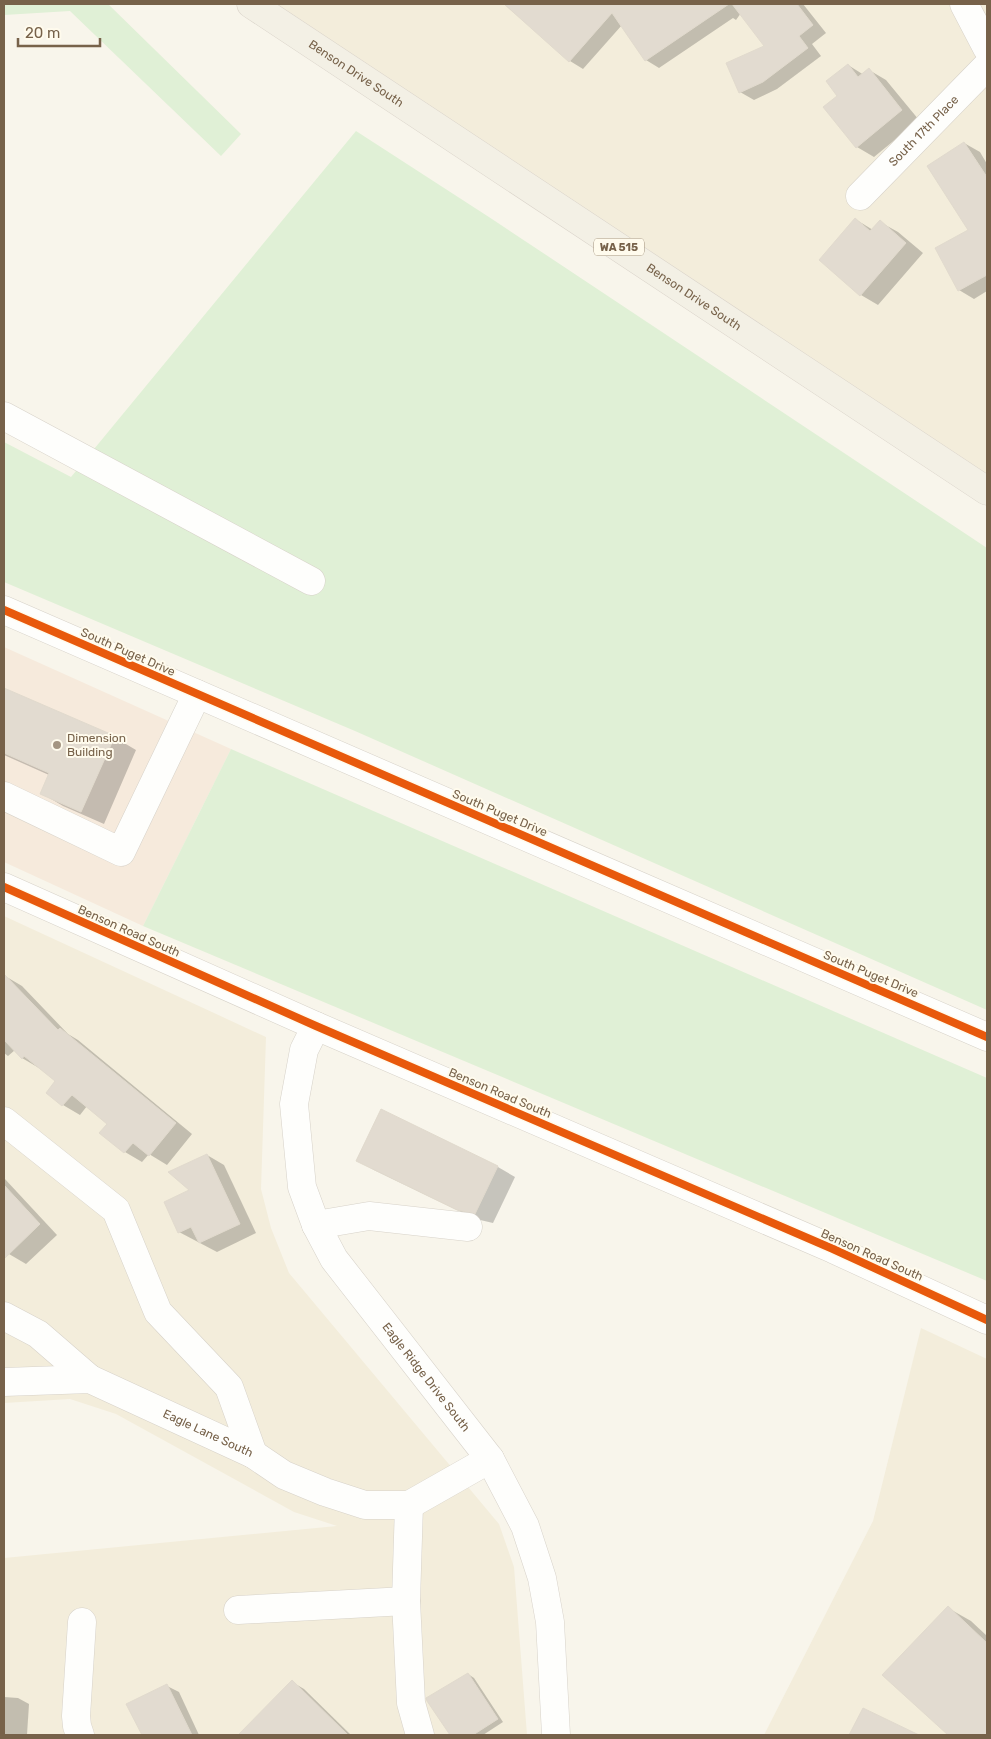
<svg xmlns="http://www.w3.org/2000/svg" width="991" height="1739" font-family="Rubik,sans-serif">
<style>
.residential{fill:#f3eddb}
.commercial{fill:#f6eadc}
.green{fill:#e0f0d6}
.shadow{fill:#0003}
.building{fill:#e2dbd0;stroke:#e1dacd}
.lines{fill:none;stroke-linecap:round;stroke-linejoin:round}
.minor-casing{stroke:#d7d2c9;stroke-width:29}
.major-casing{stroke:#d9d2c9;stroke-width:29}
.minor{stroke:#fefefc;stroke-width:28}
.major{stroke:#f3f0e5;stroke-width:28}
.cycleway-casing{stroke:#fffbed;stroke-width:11}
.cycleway{stroke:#e8590c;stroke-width:8}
.poi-dot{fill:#a49582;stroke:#fffbed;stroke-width:2}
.labels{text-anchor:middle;stroke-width:4;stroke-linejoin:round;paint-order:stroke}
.shield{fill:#fffbed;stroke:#a0907b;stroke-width:1}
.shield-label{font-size:11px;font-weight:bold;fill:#77624a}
.street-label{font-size:12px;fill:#77624a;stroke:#fffbed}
.poi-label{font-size:12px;fill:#77624a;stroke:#fffbed;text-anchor:start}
</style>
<rect width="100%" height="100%" fill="#f8f5eb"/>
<g class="residential">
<path d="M267,4H987V500Z"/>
<path d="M4,916L266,1037L261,1189L271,1228L289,1273L499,1524L514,1567L527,1735H4V1558L337,1526L294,1512L116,1414L70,1399L4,1403Z"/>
<path d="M921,1328L987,1359V1735H764L873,1521Z"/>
</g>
<path class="commercial" d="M4,647L231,749L143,926L4,862Z"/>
<g class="green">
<path d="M4,4H108L241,134L221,156L70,11L4,15Z"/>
<path d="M356,131L492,219L987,548V1010L355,731L4,582V442L71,477Z"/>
<path d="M231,749L987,1078V1281L143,926Z"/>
</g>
<g class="shadow">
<path d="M504,4H608L614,9L621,4H803L826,33L812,44L821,56L777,89L754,100L740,92L766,46L741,13L736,20L733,18L659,68L646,60L622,25L583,69L570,61Z"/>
<path d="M848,65L864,75L869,70L886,80L919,120L874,157L857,147L839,96Z"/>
<path d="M964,143L980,152L987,164V291L974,299L959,290L970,230Z"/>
<path d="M855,219L873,230L880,222L898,232L923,253L878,305L861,295Z"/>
<path d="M4,689L114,737L136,750L104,824L63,806L41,793L49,775L4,755Z"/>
<path d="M5,976L22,986L68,1034L78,1040L192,1134L167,1165L149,1154L142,1162L125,1152L109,1124L87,1106L80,1115L63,1105L47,1093L57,1081L39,1068L22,1058L15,1050L8,1056L4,1053Z"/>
<path d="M381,1111L498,1167L515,1177L493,1223L476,1219L374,1170L357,1160Z"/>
<path d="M207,1155L224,1165L256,1233L217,1252L179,1232L192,1190Z"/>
<path d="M4,1178L57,1235L26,1264L9,1254L4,1248Z"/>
<path d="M948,1608L971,1621L987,1636V1735H950L883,1675Z"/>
<path d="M468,1674L474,1678L503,1722L483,1735H451L428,1701Z"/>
<path d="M292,1682L304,1689L351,1735L241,1734Z"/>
<path d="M167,1686L179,1692L199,1735H143L128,1705Z"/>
<path d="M4,1697L18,1698L29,1704L27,1735H4Z"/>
<path d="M863,1709L912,1733L916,1735H850Z"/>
</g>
<g class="building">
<path d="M504,4H729L645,61L612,13L569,62Z"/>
<path d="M732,4H797L813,25L799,36L808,48L763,82L739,93L726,63L764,46Z"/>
<path d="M848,64L858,77L869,68L902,110L856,148L823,107L837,96L826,81Z"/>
<path d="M964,142L987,177V275L958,291L935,248L968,230L927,166Z"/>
<path d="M855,218L870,231L880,220L906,243L860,296L819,260Z"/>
<path d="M4,688L115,736L81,812L40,794L49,773L4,753Z"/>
<path d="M4,974L58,1030L60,1028L176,1123L149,1156L133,1143L124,1153L99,1133L107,1124L72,1095L62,1106L46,1093L55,1081L24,1056L22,1059L4,1040Z"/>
<path d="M381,1109L498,1166L475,1214L457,1210L356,1161Z"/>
<path d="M207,1154L240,1224L199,1243L191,1227L178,1233L164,1202L189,1190L168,1172Z"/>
<path d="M4,1185L40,1224L4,1259Z"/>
<path d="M948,1606L987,1643V1735H948L882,1675Z"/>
<path d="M468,1673L498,1719L473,1735H450L427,1701L426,1698Z"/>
<path d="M292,1680L348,1735H238Z"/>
<path d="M167,1684L192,1735H142L126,1704Z"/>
<path d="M863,1708L919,1735H849Z"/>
</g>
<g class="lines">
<defs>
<g id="minor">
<path d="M964,4L987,48"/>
<path id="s1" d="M860,196L987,66"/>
<path d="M4,416L311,581"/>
<path d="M4,610L987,1037"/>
<path d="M4,796L121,852L197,694"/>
<path d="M4,887L316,1026L833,1249L987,1320"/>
<path id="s2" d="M316,1026L304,1050L294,1104L302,1187L316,1225L334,1259L490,1459L525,1526L542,1578L550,1622L556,1735"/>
<path d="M4,1121L116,1210L158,1312L229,1387L253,1454"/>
<path d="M316,1225L369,1216L468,1227"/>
<path d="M4,1316L38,1334L90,1379"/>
<path id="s3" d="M4,1382L90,1379L253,1454L284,1475L325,1492L365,1505H409L490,1459"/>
<path d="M409,1505L406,1601L411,1703L420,1735"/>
<path d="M238,1610L406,1601"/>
<path d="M80,1735L77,1726L76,1716L82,1622"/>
</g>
<g id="major">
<path id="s4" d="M251,4L987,491"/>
</g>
</defs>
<use href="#minor" class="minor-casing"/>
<use href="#major" class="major-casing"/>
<use href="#minor" class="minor"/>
<use href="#major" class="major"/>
<defs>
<g id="cycleway">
<path d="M4,610L987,1037"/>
<path d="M4,887L316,1026L833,1249L987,1320"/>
</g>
</defs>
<use href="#cycleway" class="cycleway-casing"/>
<use href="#cycleway" class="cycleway"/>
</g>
<circle class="poi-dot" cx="57" cy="745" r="5"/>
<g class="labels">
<rect class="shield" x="594" y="238.5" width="50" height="17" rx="4"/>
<g class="shield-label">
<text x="619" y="251">WA 515</text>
</g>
<g class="street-label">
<text dy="4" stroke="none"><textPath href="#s4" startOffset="126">Benson Drive South</textPath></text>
<text dy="4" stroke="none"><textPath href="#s1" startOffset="91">South 17th Place</textPath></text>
<text dy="4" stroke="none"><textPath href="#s4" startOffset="531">Benson Drive South</textPath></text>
<text transform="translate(128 652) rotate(24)" y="4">South Puget Drive</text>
<text transform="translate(500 813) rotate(23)" y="4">South Puget Drive</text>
<text transform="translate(129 931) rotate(24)" y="4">Benson Road South</text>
<text transform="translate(871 974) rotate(23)" y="4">South Puget Drive</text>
<text transform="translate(500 1093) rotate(23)" y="4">Benson Road South</text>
<text transform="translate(872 1255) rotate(24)" y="4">Benson Road South</text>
<text dy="4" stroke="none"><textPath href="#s2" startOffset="394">Eagle Ridge Drive South</textPath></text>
<text dy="4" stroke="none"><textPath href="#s3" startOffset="216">Eagle Lane South</textPath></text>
</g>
<g class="poi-label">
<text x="67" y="742">Dimension<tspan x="67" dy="14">Building</tspan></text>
</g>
</g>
<rect width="991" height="1739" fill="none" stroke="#77624a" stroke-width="10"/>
<path d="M18 38v8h82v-8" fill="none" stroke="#77624a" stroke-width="2.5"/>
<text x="25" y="38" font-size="15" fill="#77624a" stroke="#fffbed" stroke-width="4" paint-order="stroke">20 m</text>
</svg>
